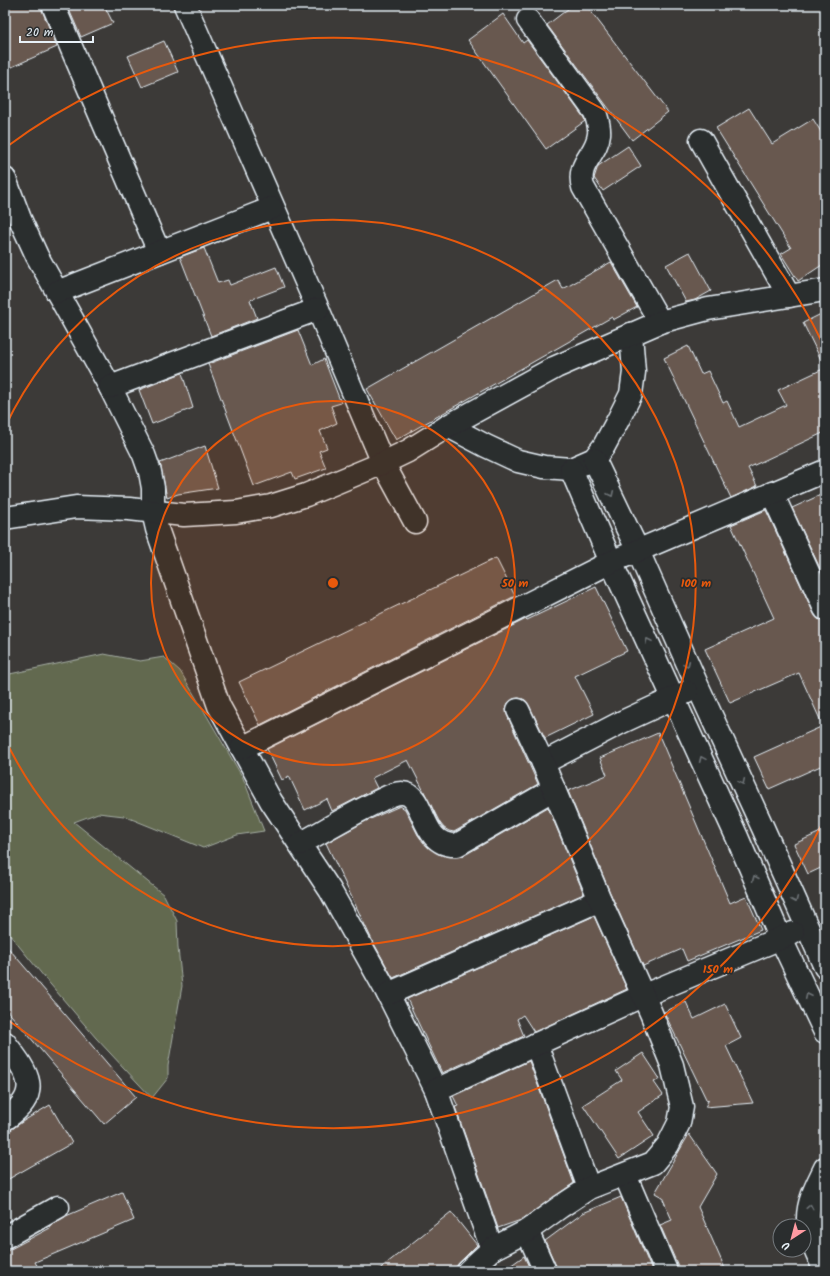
<svg xmlns="http://www.w3.org/2000/svg" width="830" height="1276" font-family="Kalam,sans-serif">
<style>
.green{fill:#62694f;stroke:#a5ada4}
.building{fill:#67584f;stroke:#e8f1f8}
.lines{fill:none;stroke-linecap:round;stroke-linejoin:round}
.minor-casing{stroke:#e8f1f8;stroke-width:25}
.minor{stroke:#2a2d2e;stroke-width:22}
.oneway{stroke:#6c7275}
.ring{fill:none;stroke:#e8590c;stroke-width:2}
.centre{fill:#e8590c;stroke:#2a2d2e;stroke-width:2}
.ring-label{font-size:12px;text-anchor:middle;font-weight:bold;fill:#e8590c;stroke:#2a2d2e;stroke-width:3.5;stroke-linejoin:round;paint-order:stroke}
</style>
<rect width="100%" height="100%" fill="#3c3a38"/>
<filter id="ink" filterUnits="userSpaceOnUse"><feTurbulence type="fractalNoise" baseFrequency=".025" numOctaves="2"/><feDisplacementMap in="SourceGraphic" scale="8" xChannelSelector="R" yChannelSelector="G"/><feConvolveMatrix kernelMatrix="1 2 1 2 8 2 1 2 1" color-interpolation-filters="sRGB"/></filter>
<g filter="url(#ink)">
<path class="green" d="M104,654L140,661L164,657L180,671L207,716L243,778L264,831L237,835L203,848L124,816L98,813L74,822L164,895L177,921L178,948L182,986L168,1066V1078L152,1098L96,1038L45,978L5,929V675Z"/>
<g class="building">
<path d="M5,5H41L42,10L57,47L5,70Z"/>
<path d="M67,5H104L113,23L81,37Z"/>
<path d="M573,5H586L668,112L632,140L547,25Z"/>
<path d="M503,14L523,43L527,40L584,118L585,121L546,149L468,40Z"/>
<path d="M164,41L178,72L142,87L128,56Z"/>
<path d="M749,108L772,144L813,119L825,138V263L798,281L781,254L791,248L716,128Z"/>
<path d="M628,146L641,166L603,191L594,178L598,166Z"/>
<path d="M204,248L218,283L228,280L230,285L276,267L284,287L250,300L257,318L211,336L180,257Z"/>
<path d="M690,252L711,291L695,300L686,302L666,265Z"/>
<path d="M611,262L637,307L613,320L612,317L396,440L367,389L558,280L563,289Z"/>
<path d="M825,312V368L803,323Z"/>
<path d="M298,330L312,365L324,359L341,403L331,406L337,423L320,431L327,448L319,451L326,468L295,479L292,472L254,486L208,364Z"/>
<path d="M688,346L701,374L708,371L723,403L727,401L739,427L786,405L778,390L825,368V432L748,468L757,486L731,498L664,358Z"/>
<path d="M182,373L193,408L152,424L139,390Z"/>
<path d="M205,446L218,488L178,494L167,498L160,463Z"/>
<path d="M825,493V579L792,508Z"/>
<path d="M766,510L814,614L818,619L825,621V764L769,789L754,757L823,726L799,673L730,703L705,649L774,618L731,525Z"/>
<path d="M496,558L515,596L260,725L239,682Z"/>
<path d="M596,587L627,651L575,676L594,714L545,738L529,705L525,700L519,698L513,699L508,703L506,709L507,715L538,784L454,832L449,831L444,828L440,823L408,760L372,778L377,788L332,811L327,799L305,810L289,776L282,780L267,749L526,619L527,620Z"/>
<path d="M658,733L730,903L746,896L761,930L687,961L682,949L643,966L611,895L568,791L607,775L600,758Z"/>
<path d="M400,806L405,809L418,835L426,845L438,854L455,857L463,856L548,807L584,894L393,978L372,940L326,843L366,821Z"/>
<path d="M825,830V866L808,874L794,844Z"/>
<path d="M594,916L627,989L534,1032L523,1015L517,1019L524,1036L442,1073L407,999Z"/>
<path d="M5,944L136,1097L104,1124L5,1008Z"/>
<path d="M686,1002L694,1019L725,1004L741,1038L726,1046L753,1103L705,1107L709,1099L707,1101L664,1012Z"/>
<path d="M643,1053L660,1079L654,1082L663,1095L638,1112L654,1136L619,1159L583,1105L622,1080L616,1071Z"/>
<path d="M529,1061L574,1183L521,1220L498,1228L455,1107L458,1106L453,1096Z"/>
<path d="M50,1105L72,1143L5,1181V1131L12,1129L25,1120Z"/>
<path d="M689,1134L717,1174L698,1207L726,1271H678V1266L660,1225L672,1220L662,1197L655,1193Z"/>
<path d="M122,1192L134,1220L35,1262L40,1271H5V1252L50,1228L49,1226L66,1216Z"/>
<path d="M621,1197L652,1271H557L556,1266L545,1241L583,1213Z"/>
<path d="M451,1212L477,1245L460,1262L456,1267V1271H377Z"/>
<path d="M524,1256L531,1271H503Z"/>
</g>
<g class="lines">
<defs>
<g id="minor">
<path d="M53,5L159,252"/>
<path d="M185,5L318,309L383,463L415,522"/>
<path d="M528,20L595,112C597,119 600,126 599,134C597,155 576,163 583,187L660,322"/>
<path d="M701,140L789,296"/>
<path d="M5,179L20,219L37,256L110,387L144,455L150,472L153,488V512L157,529L219,706L271,801L330,890L388,994L436,1090L492,1249"/>
<path d="M57,292L272,208"/>
<path d="M110,387L318,309"/>
<path d="M448,426L486,446L518,461L544,467L571,469L594,459L604,446L618,420L631,394L634,372L631,334"/>
<path d="M594,459L638,551L698,687L763,828L825,967"/>
<path d="M571,469L611,562L737,837L780,937L825,1032"/>
<path d="M772,493L825,609"/>
<path d="M5,518L76,507L129,509L184,515L236,512L271,506L306,495L383,463L408,451L448,426L556,367L660,322L708,309L825,290"/>
<path d="M242,748L611,562L825,471"/>
<path d="M543,763L622,722L687,692"/>
<path d="M300,844C327,829 353,813 381,800C387,797 394,793 401,793C427,792 418,847 457,845L554,789"/>
<path d="M388,994L600,900"/>
<path d="M5,1043C28,1073 44,1093 5,1119"/>
<path d="M536,1044L589,1188"/>
<path d="M436,1090L642,996L793,933"/>
<path d="M625,1175L666,1271"/>
<path d="M527,1231L545,1271"/>
<path d="M5,1237L58,1207"/>
<path d="M468,1271L492,1249L527,1231L560,1207L589,1188L653,1163L668,1145L679,1123L682,1107L672,1065L651,1013L600,900L543,763L518,710"/>
<path d="M825,1271C818,1254 807,1236 808,1218C808,1200 818,1183 825,1168"/>
</g>
</defs>
<use href="#minor" class="minor-casing"/>
<use href="#minor" class="minor"/>
</g>
<defs><path id="oneway-chevron" d="M-2-3.5L2.5 0L-2 3.5" fill="none" stroke-width="1.6" stroke-linecap="round" stroke-linejoin="round"/></defs>
<g class="oneway">
<use href="#oneway-chevron" transform="translate(611 494) rotate(65)"/>
<use href="#oneway-chevron" transform="translate(648 641) rotate(-115)"/>
<use href="#oneway-chevron" transform="translate(687 664) rotate(66)"/>
<use href="#oneway-chevron" transform="translate(702 759) rotate(-114)"/>
<use href="#oneway-chevron" transform="translate(742 782) rotate(65)"/>
<use href="#oneway-chevron" transform="translate(755 878) rotate(-113)"/>
<use href="#oneway-chevron" transform="translate(795 900) rotate(66)"/>
<use href="#oneway-chevron" transform="translate(808 996) rotate(-115)"/>
<use href="#oneway-chevron" transform="translate(810 1207) rotate(-79)"/>
</g>
</g>
<circle cx="333" cy="583" r="182" fill="#e8590c" fill-opacity=".12"/>
<g class="ring">
<circle cx="333" cy="583" r="182"/>
<path d="M5 427A363 363 0 1 1 5 739"/>
<path d="M825 818A545 545 0 0 1 5 1018M5 148A545 545 0 0 1 825 348"/>
</g>
<circle cx="333" cy="583" r="6" class="centre"/>
<g class="ring-label">
<text x="515" y="587">50 m</text>
<text x="696" y="587">100 m</text>
<text x="718" y="973">150 m</text>
</g>
<rect width="830" height="1276" fill="none" stroke="#2a2d2e" stroke-width="20"/>
<rect x="10" y="10" width="810" height="1256" fill="none" stroke="#e8f1f8" stroke-width="1.5" filter="url(#ink)"/>
<g transform="translate(792 1238) rotate(216)"><circle r="19" fill="#2a2d2e" stroke="#767b7f"/>
<path d="M0-3L7 15L0 10L-7 15Z" fill="#ff9aa2"/>
<text y="-6" font-size="11" font-weight="bold" text-anchor="middle" fill="#e8f1f8">U</text>
</g>
<path d="M20 36v6h73v-6" fill="none" stroke="#e8f1f8" stroke-width="2"/>
<text x="26" y="36" font-size="12" fill="#e8f1f8" stroke="#2a2d2e" stroke-width="3" paint-order="stroke">20 m</text>
</svg>
